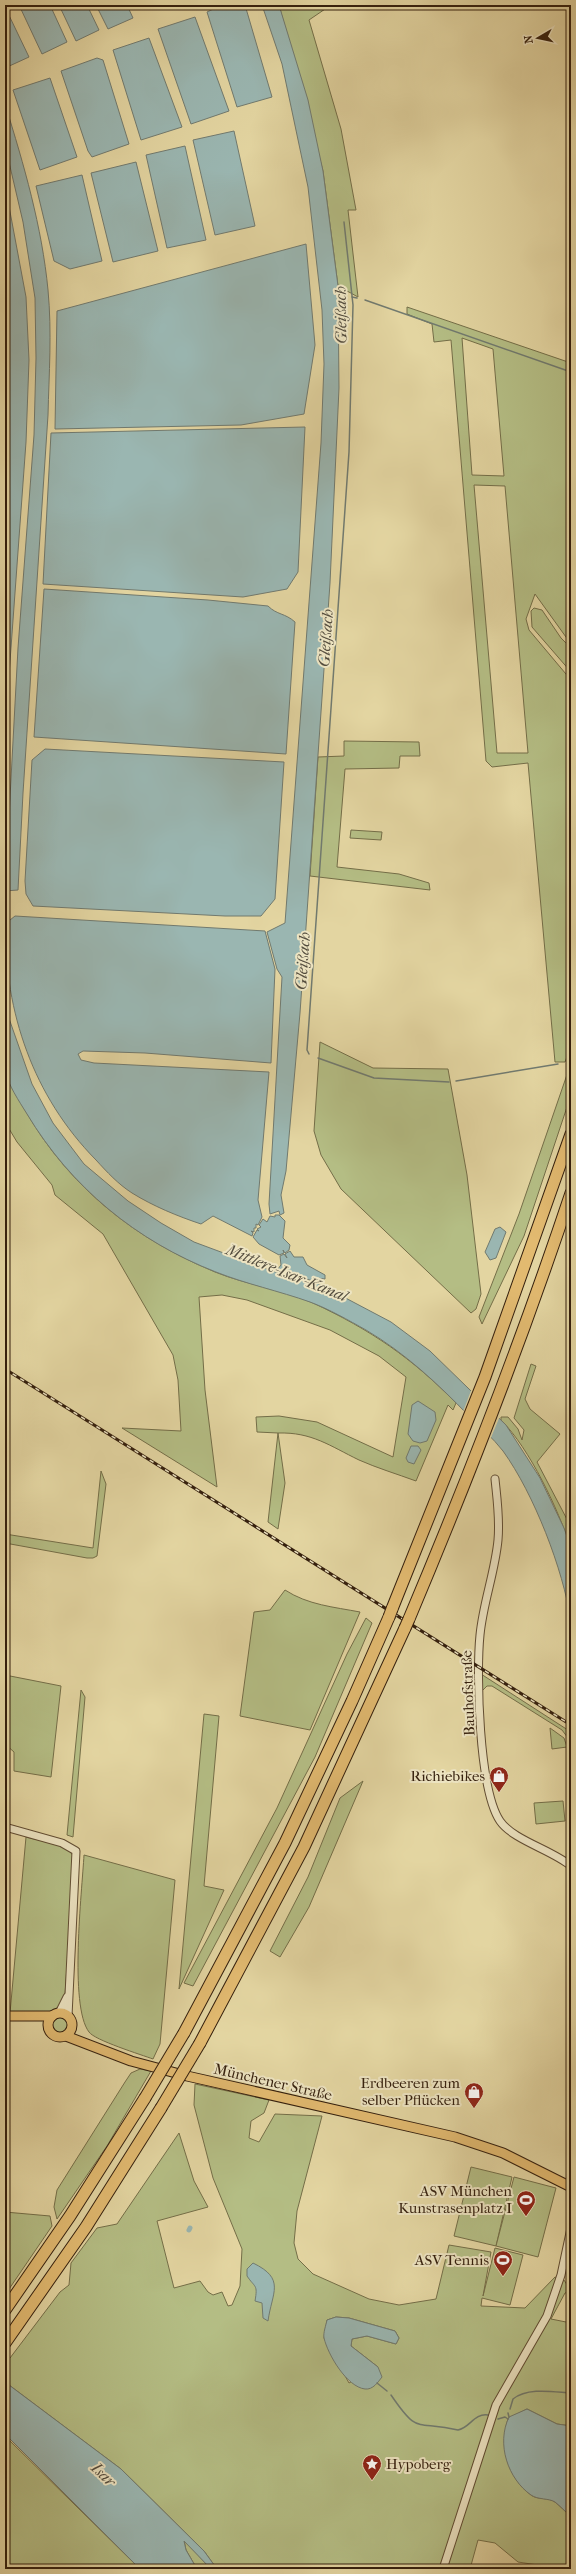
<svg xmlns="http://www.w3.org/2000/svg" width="576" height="2574" font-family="'IM FELL French Canon',serif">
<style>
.green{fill:#b4bd84;stroke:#746e48;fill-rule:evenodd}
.water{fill:#9ab6b1;stroke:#717a6f}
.pier{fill:#e3d5a1}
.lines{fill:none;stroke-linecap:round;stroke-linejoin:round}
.stream{stroke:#717a6f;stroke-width:1.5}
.canal{stroke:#9ab6b1;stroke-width:5}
.minor-casing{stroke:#604c32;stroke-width:9}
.major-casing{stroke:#341f0d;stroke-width:11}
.highway-casing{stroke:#341f0d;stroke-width:13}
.minor{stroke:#ede4c2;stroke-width:7}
.major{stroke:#e2ba70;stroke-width:9}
.highway{stroke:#e2ba70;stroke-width:11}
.rail-casing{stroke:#341f0d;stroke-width:3}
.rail{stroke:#ede4c2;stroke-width:1.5;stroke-dasharray:4.5;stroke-linecap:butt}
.highway-bridge-casing{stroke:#341f0d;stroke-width:13;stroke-linecap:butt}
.highway-bridge{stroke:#e2ba70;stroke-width:11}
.labels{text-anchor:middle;stroke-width:4;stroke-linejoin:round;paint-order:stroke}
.street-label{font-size:15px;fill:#341f0d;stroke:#ede4c2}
.poi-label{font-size:15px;fill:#341f0d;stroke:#ede4c2;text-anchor:end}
.water-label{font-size:16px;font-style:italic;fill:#534c3e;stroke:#ede4c2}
</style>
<rect width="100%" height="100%" fill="#e3d5a1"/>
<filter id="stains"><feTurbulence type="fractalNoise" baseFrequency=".005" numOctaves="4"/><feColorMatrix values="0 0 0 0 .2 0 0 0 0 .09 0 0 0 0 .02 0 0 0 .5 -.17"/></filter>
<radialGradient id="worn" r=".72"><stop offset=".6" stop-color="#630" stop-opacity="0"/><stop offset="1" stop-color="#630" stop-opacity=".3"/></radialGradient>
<g class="green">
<path d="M279,5H331L309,20L341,129L356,210H348L358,297L338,286L323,171Z"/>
<path d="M5,304L9,361L5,435Z"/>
<path d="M407,307L571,363V644L535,594L526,619L529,630L571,680V1046L565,1062H555L528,763L492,767L486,761L451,340L434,342L432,324L407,314ZM462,338L493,349L504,476L472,475ZM474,485L505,486L528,753H497Z"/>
<path d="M534,608L542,610L561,638L571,648V672L532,627L531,611Z"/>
<path d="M344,741L419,742L420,756H400L399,768L345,769L337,867L399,874L429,883L430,890L310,876L318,757L344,756Z"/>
<path d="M351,830L382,832L381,840L350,838Z"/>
<path d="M320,1042L373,1068L448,1069L467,1175L481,1294L476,1309L471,1313L341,1189L321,1155L314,1131Z"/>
<path d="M571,1063V1095L524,1236L482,1324L479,1317L519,1214Z"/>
<path d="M5,1070C47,1167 118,1232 215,1272C247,1285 282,1289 313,1303C371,1330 412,1358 456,1403L453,1410L448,1405L416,1481C397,1474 377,1468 359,1460C330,1446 312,1432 278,1433L285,1483L278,1529L268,1522L278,1433L257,1432L256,1417L279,1416L317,1422L393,1457L406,1377L379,1356L330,1330L247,1300L222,1295L199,1297L205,1390L217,1487L122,1428L181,1431L178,1380L173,1355L103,1234L55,1195L52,1185L17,1142L5,1122Z"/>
<path d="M531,1364L536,1366L525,1399L530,1409L560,1434L537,1462L571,1527V1548C558,1509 530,1449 501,1420V1417H508L518,1429L522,1440L524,1430L514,1418Z"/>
<path d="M101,1471L106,1484L97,1556L93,1558H87L5,1543V1534L93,1548Z"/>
<path d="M285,1590C308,1605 334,1607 360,1612L310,1730L240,1716L254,1612L270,1610Z"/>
<path d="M366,1618L372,1623L315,1757L193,1986L184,1983L277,1808L347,1654Z"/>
<path d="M481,1674L571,1732V1742L562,1730L492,1686H487L482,1691Z"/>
<path d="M5,1675L61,1686L51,1777L14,1771V1752L5,1744Z"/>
<path d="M81,1690L85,1697L73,1837L67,1835Z"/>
<path d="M204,1714L219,1716L204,1886L224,1890L179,1989Z"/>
<path d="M550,1728L564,1738L567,1747L552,1749Z"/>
<path d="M363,1781L309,1907L280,1957L270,1951L308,1877L340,1798Z"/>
<path d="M563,1801L565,1821L536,1824L534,1803Z"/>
<path d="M26,1837C43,1842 69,1842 75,1860L65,1994L59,2009L48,2015L10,2013Z"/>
<path d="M84,1855L175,1880L160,2044L153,2059C142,2055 94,2040 89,2032C69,2006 82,1891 84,1855Z"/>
<circle cx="60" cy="2025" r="9"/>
<path d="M140,2069L151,2071L107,2146L57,2219L54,2207L57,2190L125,2082L131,2073Z"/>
<path d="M195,2084L269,2100L264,2113L251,2121L249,2138L259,2142L275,2114L322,2116L297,2211L294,2243L298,2259L313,2274L369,2299L399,2305L436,2299L449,2245L491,2252L483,2296L495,2248L523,2255L510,2305L482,2298L481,2306L525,2308L555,2277L564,2280L571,2291L565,2293L551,2319L571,2323V2426L557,2424L527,2409L508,2419C499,2446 508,2478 531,2495C537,2500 548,2497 555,2502C560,2506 566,2512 571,2517V2569H544V2566L518,2562L495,2543L478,2540L470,2569H217L204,2551L121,2469L5,2382V2358H10L60,2292L69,2285L71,2263L97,2228L117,2224L179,2133L194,2181L208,2207L157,2221L174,2288L200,2281L208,2292L213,2295L222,2292L228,2306L232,2305L240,2286L242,2249L213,2178L194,2105ZM336,2317L349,2318L395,2331L399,2338L396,2344L367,2336L352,2339L351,2346L378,2367L349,2383L324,2338L327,2320Z"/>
<path d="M471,2167L512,2177L496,2246L454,2236Z"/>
<path d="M514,2177L556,2188L538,2257L496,2246Z"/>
<path d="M5,2212L50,2216L52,2226L5,2295Z"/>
<path d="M5,2436L140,2569H5Z"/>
<path d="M184,2540L186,2542L211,2569H197L186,2550Z"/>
</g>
<g class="water">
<path d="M19,5H50L67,42L42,54Z"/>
<path d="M59,5H87L99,30L76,41Z"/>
<path d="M96,5H127L133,18L108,29Z"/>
<path d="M222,5H245L272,97L237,107L207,12Z"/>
<path d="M262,5H279L308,100L323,171L338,286L339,388L330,583L300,1013L286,1171L281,1195L284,1213L280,1215L279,1211L270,1214L269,1204L282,977L277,969L267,932L285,923L321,443L324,364L322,310L308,187L282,64Z"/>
<path d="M5,7L29,57L5,68Z"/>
<path d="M195,17L229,111L191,124L158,29Z"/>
<path d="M149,38L182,127L141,140L113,50Z"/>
<path d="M97,58L103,60L129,144L92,157L88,151L61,71Z"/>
<path d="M50,78L77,157L40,170L13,90Z"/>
<path d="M5,104C24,165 42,227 48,290C52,332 49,374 48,415L23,793L18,890L5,891L18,648L34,435L36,358L35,298L23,222L5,145Z"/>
<path d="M234,131L255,226L215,235L193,140Z"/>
<path d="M185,146L206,240L167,248L146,155Z"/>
<path d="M136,162L158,251L113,262L91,173Z"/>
<path d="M82,175L102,261L70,269L54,261L36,186Z"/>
<path d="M5,185L26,297L29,360L26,442L5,730V435L9,361L5,304Z"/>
<path d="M306,244L315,345L304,414L241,425L55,429L57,311Z"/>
<path d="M305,427L298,572L287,589L243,597L43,584L51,433Z"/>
<path d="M44,589L208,600L268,606C277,615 285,613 295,622L286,754L34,737Z"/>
<path d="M45,749L284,762L275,899L261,916H225L33,906L26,894L25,881L32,760Z"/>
<path d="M15,916L265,931L275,969L271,1063L145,1053L83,1051L78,1054L81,1060L94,1063L269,1072L258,1200L262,1217L258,1225L256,1224V1228H254V1232L251,1231L253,1233L252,1236L213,1216L201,1224C177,1216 153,1206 132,1193C118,1184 107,1172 96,1160C33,1096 5,1013 5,924Z"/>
<path d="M5,1007L32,1084L53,1123L84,1164L128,1201L161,1223L194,1242L272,1271L319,1284L391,1322L430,1351L506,1425L540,1478L564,1528L571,1548V1621C563,1569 534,1494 503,1451C493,1438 480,1427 469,1416C437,1383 405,1353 366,1330C348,1320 329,1309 310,1302C279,1291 246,1284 216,1272C136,1241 71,1187 27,1114C19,1101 8,1085 5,1070C1,1051 5,1027 5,1007Z"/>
<path d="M275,1215H279L285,1221L283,1238L290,1245L289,1250L285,1253L283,1250L284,1253L279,1255L259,1244L253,1237L257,1230L259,1231L257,1229L261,1227L259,1225L263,1219L267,1222L270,1216L275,1217Z"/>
<path d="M500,1227L506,1232L496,1258L490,1260L485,1252L495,1229Z"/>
<path d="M290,1251L294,1257H303L307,1265L325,1275V1279L316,1278V1282L277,1270L281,1265L280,1256L284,1254L287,1258L285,1254Z"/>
<path d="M418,1401L435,1412L436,1420L427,1441L420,1443L413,1441L408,1434L412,1405Z"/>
<path d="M411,1446H418L421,1450L414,1464L408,1462L406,1458Z"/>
<path d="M253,2263C286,2279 272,2292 268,2321L263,2318L262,2303L255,2301C258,2284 255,2288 247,2276V2269Z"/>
<path d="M336,2317L349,2318L395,2331L399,2338L396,2344L367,2336L352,2339L351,2346L378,2367L382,2377C378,2382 373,2390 365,2389C347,2387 328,2355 324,2338C323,2333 326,2325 327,2320Z"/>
<path d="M5,2382L121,2469L204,2551L217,2569H211L184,2541L186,2550L197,2569H140L5,2434Z"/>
<path d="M527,2409L557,2424L571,2426V2517C566,2512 560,2506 555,2502C549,2498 538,2500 531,2495C508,2479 496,2444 509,2417Z"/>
</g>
<path class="pier" d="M472,1388L500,1416L490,1440L463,1412Z"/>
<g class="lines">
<g class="stream">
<path d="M352,297L357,298"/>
<path d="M365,300L571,372"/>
<path d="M309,1054L307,1050L349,452L353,305L344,222"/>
<path d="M318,1058L374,1078L449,1082"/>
<path d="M456,1081L558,1064"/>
<path d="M377,2383L387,2391"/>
<path d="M391,2395C419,2436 415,2420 458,2430C470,2428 474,2413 488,2415"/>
<path d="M510,2409L513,2399C528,2387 554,2392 571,2393"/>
<path d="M508,2413L509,2417"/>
<path d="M498,2419L505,2417L508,2419"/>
</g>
<path class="canal" d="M189,2230L190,2228"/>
<defs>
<g id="minor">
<path d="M495,1479C497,1499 500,1519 498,1540C495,1572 483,1603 480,1635C476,1674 479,1790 500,1821C513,1840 552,1850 571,1866"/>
<path d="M5,1816V1824"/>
<path d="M5,1827L62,1843L76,1851L68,2016"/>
<path d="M59,2013L67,1997"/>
<path d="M443,2569L496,2405L547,2316L561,2275L571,2228"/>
</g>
<g id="major">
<circle cx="60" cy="2025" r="12"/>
<path d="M5,2016H52"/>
<path d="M66,2036L131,2061L187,2076L455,2137L503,2153L571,2187"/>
</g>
<g id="highway">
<path d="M392,1609L485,1377L571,1134"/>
<path d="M409,1619C468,1479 523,1337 571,1193"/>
<path d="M184,2033L285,1843L352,1701L389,1617"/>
<path d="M200,2043L304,1847L405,1628"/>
<path d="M5,2310L70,2216L145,2098"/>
<path d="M5,2343L86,2227L161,2108"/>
</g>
</defs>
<use href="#minor" class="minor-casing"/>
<use href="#major" class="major-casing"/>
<use href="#highway" class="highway-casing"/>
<use href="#minor" class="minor"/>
<use href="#major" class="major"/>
<use href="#highway" class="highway"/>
<defs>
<path id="rail" d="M5,1369L571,1725"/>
</defs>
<use href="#rail" class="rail-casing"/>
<use href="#rail" class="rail"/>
<defs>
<g id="highway-bridge">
<path d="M389,1617L392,1609"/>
<path d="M405,1628L409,1619"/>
<path d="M145,2098L184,2033"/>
<path d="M161,2108L200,2043"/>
</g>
</defs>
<use href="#highway-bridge" class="highway-bridge-casing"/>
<use href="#highway-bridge" class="highway-bridge"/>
</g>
<defs>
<symbol id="shop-pin" viewBox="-11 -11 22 30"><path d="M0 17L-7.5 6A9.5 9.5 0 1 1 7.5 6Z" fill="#8f2418" stroke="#ede4c2"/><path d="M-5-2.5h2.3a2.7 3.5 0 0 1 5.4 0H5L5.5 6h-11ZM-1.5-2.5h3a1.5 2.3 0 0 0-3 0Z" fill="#fff"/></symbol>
<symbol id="stadium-pin" viewBox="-11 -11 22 30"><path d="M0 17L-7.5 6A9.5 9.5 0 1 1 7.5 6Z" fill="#8f2418" stroke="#ede4c2"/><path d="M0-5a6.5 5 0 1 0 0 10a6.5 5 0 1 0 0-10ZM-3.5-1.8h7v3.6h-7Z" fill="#fff"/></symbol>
<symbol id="sight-pin" viewBox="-11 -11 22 30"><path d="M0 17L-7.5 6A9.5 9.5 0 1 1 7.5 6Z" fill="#8f2418" stroke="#ede4c2"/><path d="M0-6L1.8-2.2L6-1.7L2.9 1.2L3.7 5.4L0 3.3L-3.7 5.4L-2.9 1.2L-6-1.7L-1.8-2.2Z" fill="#fff"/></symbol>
</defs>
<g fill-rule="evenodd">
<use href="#shop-pin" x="488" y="1765" width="22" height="30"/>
<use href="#shop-pin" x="463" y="2081" width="22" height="30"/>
<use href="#stadium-pin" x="515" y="2189" width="22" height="30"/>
<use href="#stadium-pin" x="492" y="2249" width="22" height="30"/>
<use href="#sight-pin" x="361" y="2453" width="22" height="30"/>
</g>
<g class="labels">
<g class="street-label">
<text transform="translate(468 1693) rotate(-92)" y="5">Bauhofstraße</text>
<text transform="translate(273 2082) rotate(13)" y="5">Münchener Straße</text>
</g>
<g class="poi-label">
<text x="485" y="1781">Richiebikes</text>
<text x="460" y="2088">Erdbeeren zum<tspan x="460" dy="17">selber Pflücken</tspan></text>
<text x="512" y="2196">ASV München<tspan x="512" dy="17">Kunstrasenplatz I</tspan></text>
<text x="489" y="2265">ASV Tennis</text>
<text x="386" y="2469" text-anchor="start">Hypoberg</text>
</g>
<g class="water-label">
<text transform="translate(340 315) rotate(-91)" y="6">Gleißach</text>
<text transform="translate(325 638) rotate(-86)" y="6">Gleißach</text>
<text transform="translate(302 961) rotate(-86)" y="6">Gleißach</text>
<text transform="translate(287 1272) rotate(22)" y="6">Mittlere-Isar-Kanal</text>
<text transform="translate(104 2474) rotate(44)" y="6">Isar</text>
</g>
</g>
<rect width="576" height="2574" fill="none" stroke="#e3d5a1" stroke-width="20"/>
<rect x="6" y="6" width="564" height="2562" fill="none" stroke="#341f0d" stroke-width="2"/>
<rect x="10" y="10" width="556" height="2554" fill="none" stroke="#341f0d"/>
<g transform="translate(538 38) rotate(261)" stroke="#ede4c2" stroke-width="3" paint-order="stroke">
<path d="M0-3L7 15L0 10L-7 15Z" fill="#341f0d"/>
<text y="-6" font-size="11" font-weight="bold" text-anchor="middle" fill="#341f0d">N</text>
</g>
<rect width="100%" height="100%" filter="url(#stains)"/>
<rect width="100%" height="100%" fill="url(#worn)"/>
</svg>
